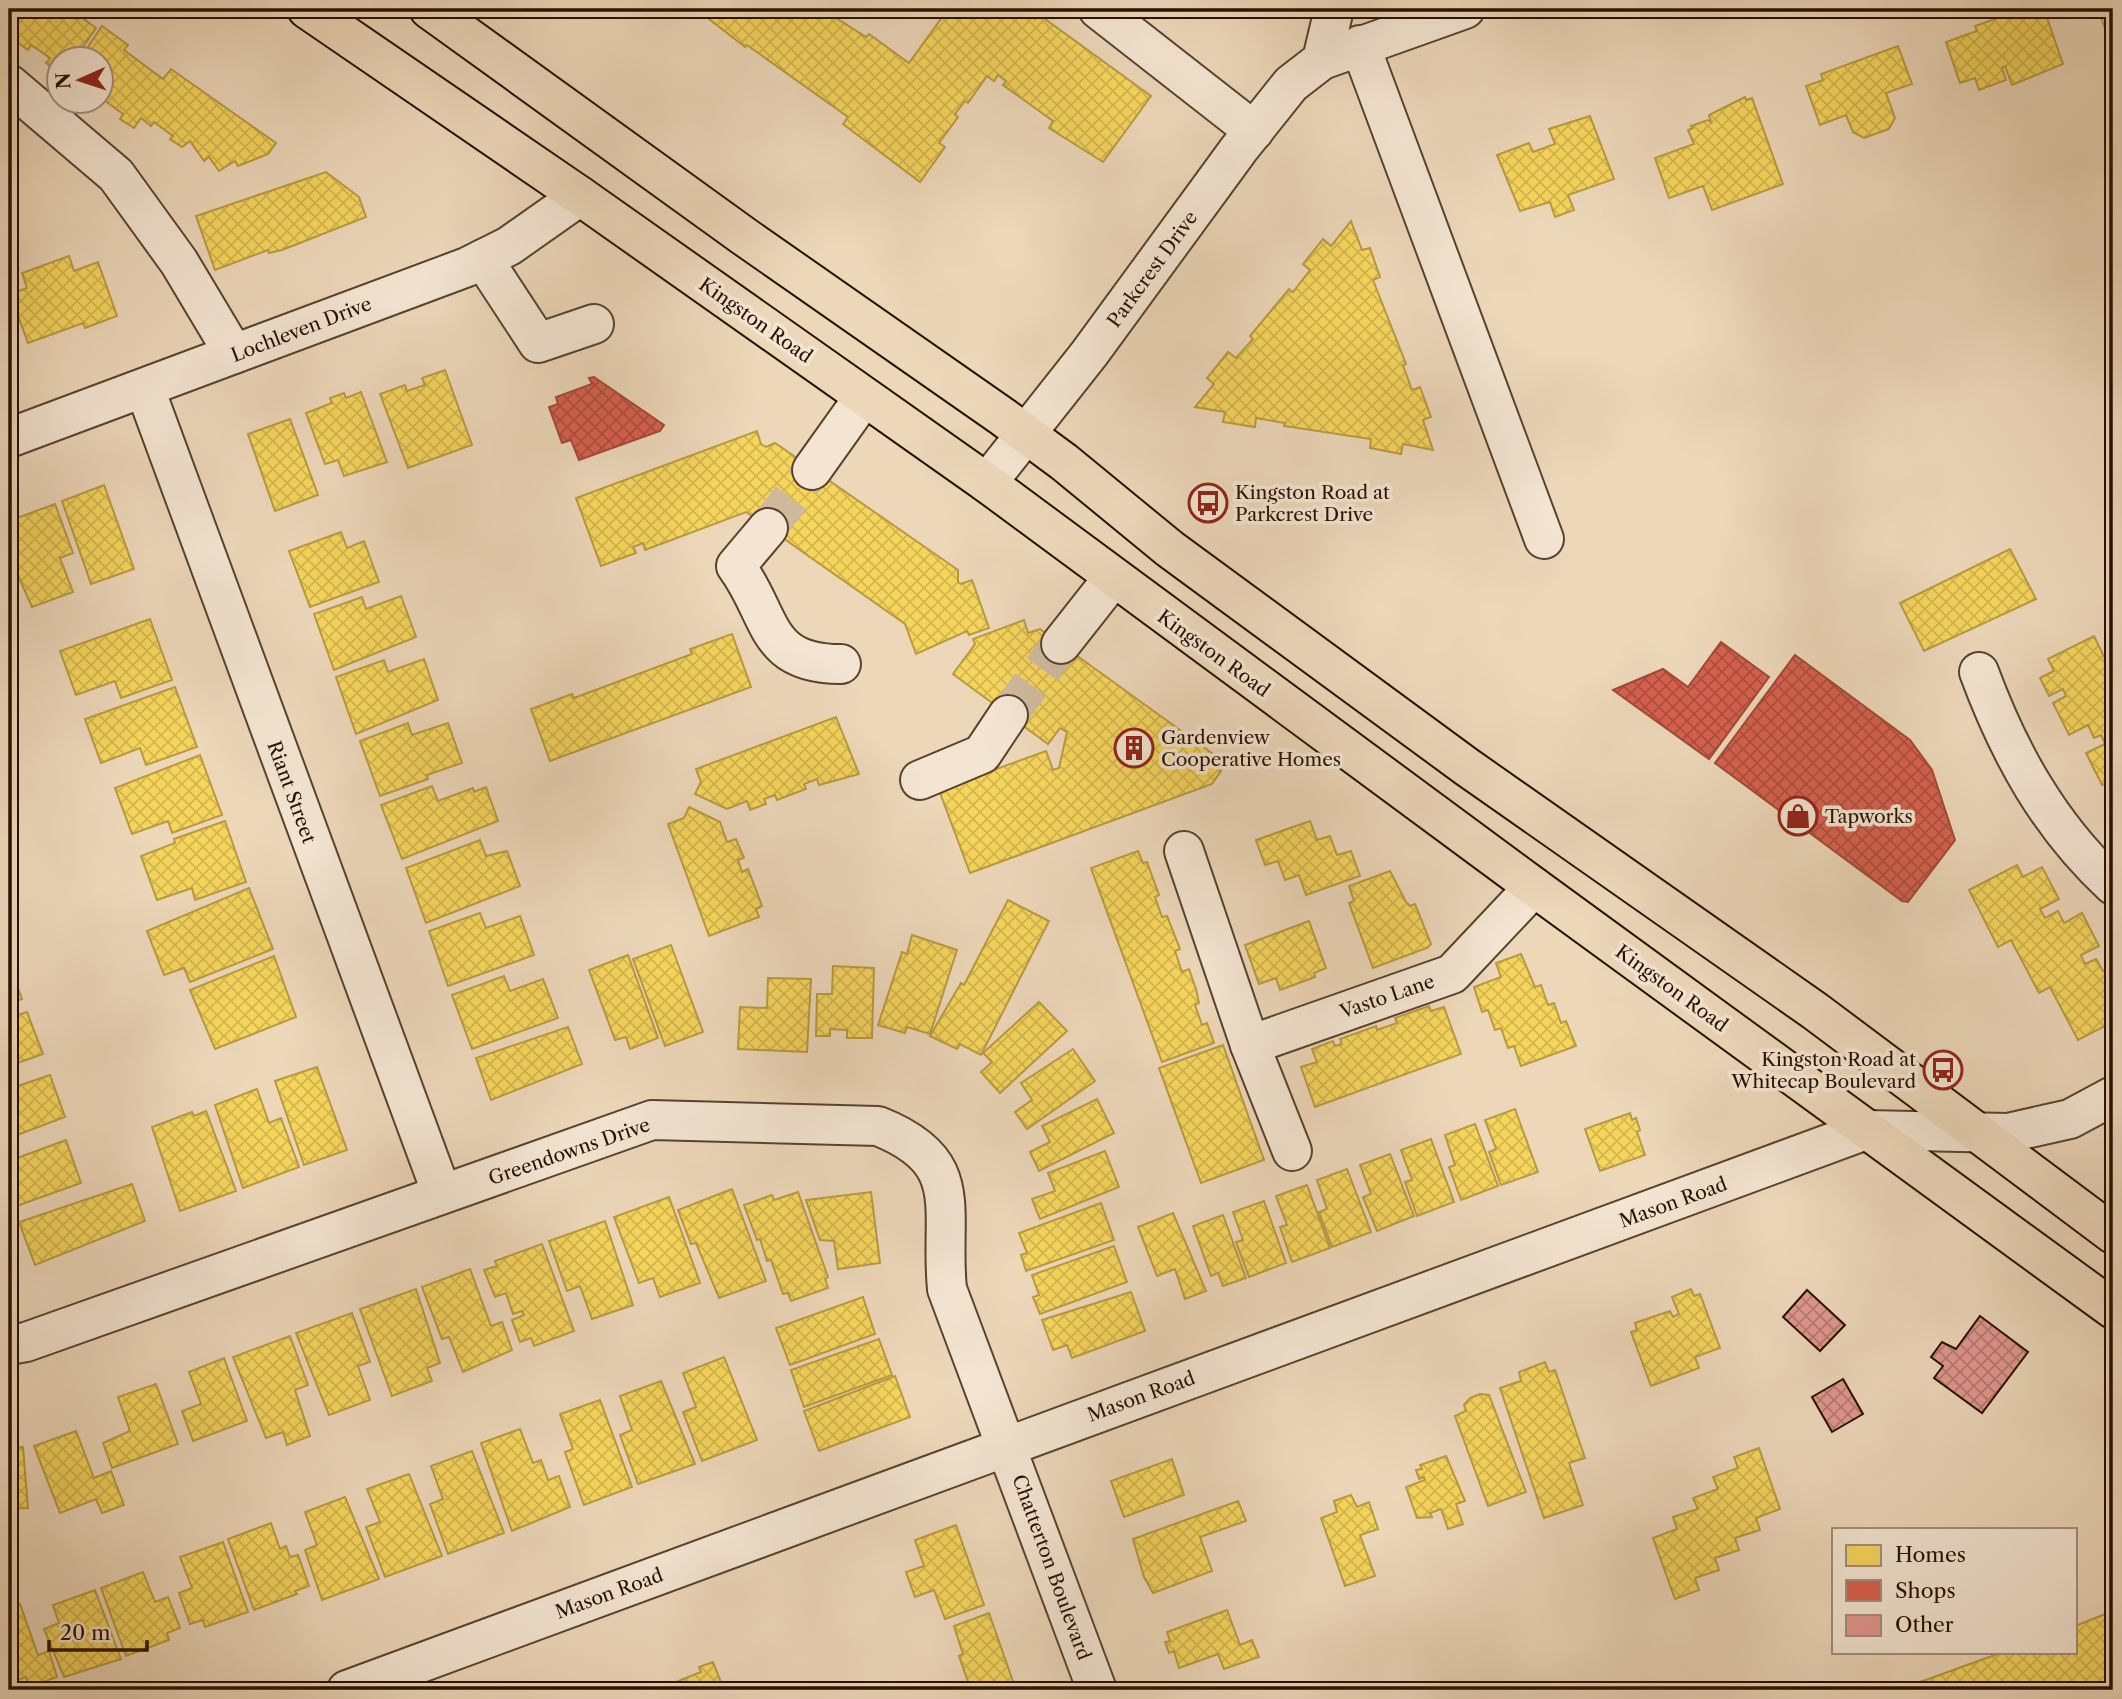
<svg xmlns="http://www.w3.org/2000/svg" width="2122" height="1699" font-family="'Libre Caslon Text',serif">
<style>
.homes{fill:url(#homes-cross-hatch);stroke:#b89a40;stroke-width:2}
.shops{fill:url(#shops-cross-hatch);stroke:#a24836;stroke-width:2}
.building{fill:url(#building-cross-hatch);stroke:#271000;stroke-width:2}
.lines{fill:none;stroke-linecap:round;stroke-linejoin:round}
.minor-tunnel{stroke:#ceb99d;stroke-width:38;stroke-dasharray:38 19;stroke-linecap:butt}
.minor-casing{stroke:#58422e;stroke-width:42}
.major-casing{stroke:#271000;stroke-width:42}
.minor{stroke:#f3e5d2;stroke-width:38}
.major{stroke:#ecd7b9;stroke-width:38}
.labels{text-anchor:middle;stroke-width:7;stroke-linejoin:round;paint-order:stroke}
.street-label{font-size:19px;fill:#271000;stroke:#f3e5d2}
.poi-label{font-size:19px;fill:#271000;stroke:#f3e5d2;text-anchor:start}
</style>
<defs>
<pattern id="homes-cross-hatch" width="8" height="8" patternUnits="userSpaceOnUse" patternTransform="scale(1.75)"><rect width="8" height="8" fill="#f6d55c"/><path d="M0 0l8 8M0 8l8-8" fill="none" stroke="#d3b64e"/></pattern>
<pattern id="shops-cross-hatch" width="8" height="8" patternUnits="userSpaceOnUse" patternTransform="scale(1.75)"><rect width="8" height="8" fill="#d6604d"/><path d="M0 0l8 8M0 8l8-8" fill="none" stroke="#ae4e3e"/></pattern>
<pattern id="building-cross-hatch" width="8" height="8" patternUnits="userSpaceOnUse" patternTransform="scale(1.75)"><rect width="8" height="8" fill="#e1978e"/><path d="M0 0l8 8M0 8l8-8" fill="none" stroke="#b67a72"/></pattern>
</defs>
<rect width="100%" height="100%" fill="#ecd7b9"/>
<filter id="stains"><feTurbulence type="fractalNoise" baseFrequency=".00286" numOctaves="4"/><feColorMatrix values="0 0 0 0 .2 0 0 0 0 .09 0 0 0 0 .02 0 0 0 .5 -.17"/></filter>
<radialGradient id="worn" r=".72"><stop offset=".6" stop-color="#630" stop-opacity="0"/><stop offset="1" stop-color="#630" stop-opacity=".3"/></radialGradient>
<g class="homes">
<path d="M9,9H70L96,28L74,60H60V73L46,63L50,58L31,45L28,50L13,39L16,35L9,30Z"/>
<path d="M696,9H822L866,37L869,34L909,63L948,9H1020L1035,19L1038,14L1151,96L1103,162L1049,128L1053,121L1003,85L1006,81L998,75L994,81L987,76L968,103L965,101L955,114L958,117L939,143L945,147L920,182L843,124L848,117L747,45L745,47Z"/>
<path d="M2014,9H2044L2063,64L2012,85L2005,66L2002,68L2006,80L1979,90L1975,78L1960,83L1946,42L1977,31L1975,26L2015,12Z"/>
<path d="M2098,9H2113V51Z"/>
<path d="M102,26L128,45L124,50L163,79L171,69L276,143L268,154L238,166L235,161L219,171L209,157L204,161L190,141L182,147L170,139L173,136L154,122L151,126L141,118L134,128L120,119L123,114L104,100L101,104L97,102H102V60H79Z"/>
<path d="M1898,46L1912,84L1886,93L1895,118L1889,129L1864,138L1853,132L1846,115L1820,125L1806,86L1823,80L1821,74Z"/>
<path d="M1745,97L1746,100L1752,98L1783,184L1712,210L1703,186L1669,198L1655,158L1694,144L1688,130L1693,128L1691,126L1708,120L1711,122L1709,115Z"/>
<path d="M1590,116L1614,179L1568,195L1574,210L1555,217L1550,202L1520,211L1497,155L1529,143L1533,152L1555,144L1549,129Z"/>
<path d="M326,172L359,197L366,217L282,250L269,253L268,250L215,270L196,216Z"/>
<path d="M1351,221L1362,250L1370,248L1380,277L1373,280L1406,364L1403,365L1412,390L1420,387L1431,417L1423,420L1433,450L1403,444L1401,454L1370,448L1371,439L1284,426L1285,423L1256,418L1255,427L1223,422L1225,412L1195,407L1214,384L1207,378L1228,352L1236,358L1253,339L1250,336L1289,289L1293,292L1310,270L1303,264L1323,239L1331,246Z"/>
<path d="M69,256L74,271L98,262L117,316L85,328L83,323L28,343L10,294L27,288L22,273Z"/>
<path d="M445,370L472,445L408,468L380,394L405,385L407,391L425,385L422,378Z"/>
<path d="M361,392L387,462L344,476L338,460L325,464L306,413L332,403L330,398L344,393L346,398Z"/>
<path d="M290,419L318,495L275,511L248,434Z"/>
<path d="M757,431L761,444L766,447L775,443L958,570V582L961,584L972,580L989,628L969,635L967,631L916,654L905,624L746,512L645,550L643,543L633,547L636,553L601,566L576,498Z"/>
<path d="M104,485L134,569L91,584L62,501Z"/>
<path d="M55,504L73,553L60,558L73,592L32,607L9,555V521Z"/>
<path d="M341,532L347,548L364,541L379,582L310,607L289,551Z"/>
<path d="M2010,549L2036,599L1924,651L1900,603Z"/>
<path d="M401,596L416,637L334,670L314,614L362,597L366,609Z"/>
<path d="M150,619L172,680L121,698L115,681L76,695L60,651Z"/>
<path d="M1024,620L1028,633L1040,629L1216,756L1221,771L1212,784L970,873L939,790L1046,751L1053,770L1059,768L1067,732L1060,728L1048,744L953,674L975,644L973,639Z"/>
<path d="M732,634L751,687L550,761L531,709L572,694L574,698L692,654L690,649Z"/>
<path d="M2094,636L2113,675V780L2102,785L2086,753L2105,744L2101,735L2094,738L2088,725L2069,735L2053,703L2066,696L2063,689L2049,696L2040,678L2054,671L2048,659Z"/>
<path d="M424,659L438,700L356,734L336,677L384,660L388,672Z"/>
<path d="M175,687L197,747L146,765L140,748L101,763L85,719Z"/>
<path d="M836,717L859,774L819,785L817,779L804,784L806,789L777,800L775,795L764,799L766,804L750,810L747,801L727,809L695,794L701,782L696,769Z"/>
<path d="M408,723L412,735L448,723L462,763L427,775L428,779L380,796L360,741Z"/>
<path d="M200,755L222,815L172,833L168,821L132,834L115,788Z"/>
<path d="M432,786L438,801L473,788L474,792L486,787L498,821L402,859L381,805Z"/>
<path d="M689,807L720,822L727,842L736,839L744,858L738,860L742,872L748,869L762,906L756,909L759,917L709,936L668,824L684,818Z"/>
<path d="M225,821L246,882L195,900L192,888L157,900L141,856L175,843L174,839Z"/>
<path d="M1310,821L1317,840L1330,836L1337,855L1351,851L1360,876L1306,895L1299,875L1285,880L1278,861L1265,865L1256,840Z"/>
<path d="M480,840L486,856L507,851L520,886L426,923L406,868Z"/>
<path d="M1138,851L1143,863L1147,862L1159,895L1155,897L1162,917L1167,916L1180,949L1175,951L1182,972L1189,969L1196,989L1199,1003L1195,1005L1202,1025L1207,1023L1214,1043L1162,1062L1091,868Z"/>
<path d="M2017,865L2023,877L2042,867L2059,899L2040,909L2045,918L2058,911L2064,923L2082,913L2099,946L2081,955L2085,964L2096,959L2103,971L2113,965V1022L2078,1040L2050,987L2039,993L2011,940L1998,947L1969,890Z"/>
<path d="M1390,871L1406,902L1410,906L1415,904L1431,944L1427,948L1373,968L1349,903L1354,901L1349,886Z"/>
<path d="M249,888L273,949L190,982L184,968L164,975L147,931Z"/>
<path d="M1008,900L1049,921L981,1055L960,1044L957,1049L930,1036L961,983L964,985Z"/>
<path d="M480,913L486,928L520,916L534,955L448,986L429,931Z"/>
<path d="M1309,921L1326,968L1314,973L1315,977L1280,990L1276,978L1259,984L1245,945Z"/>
<path d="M912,935L957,950L930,1034L907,1027L905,1033L878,1025L902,952L907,954Z"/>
<path d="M671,945L703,1032L665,1046L633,959Z"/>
<path d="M1521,954L1535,987L1541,985L1548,1005L1554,1003L1561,1023L1566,1021L1576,1046L1521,1066L1514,1046L1508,1048L1501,1028L1495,1030L1488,1010L1482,1012L1474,987L1501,977L1496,963Z"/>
<path d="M628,955L658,1038L630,1049L626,1037L615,1040L589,970Z"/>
<path d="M274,956L296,1017L215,1049L190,990Z"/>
<path d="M833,966L874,968L872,1038H847V1030L830,1029V1036H816L817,994H832Z"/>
<path d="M504,976L510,991L543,979L558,1018L472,1049L452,995Z"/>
<path d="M768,978L811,979L807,1052L738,1049L740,1007L767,1008Z"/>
<path d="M9,979L11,985L16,983L22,999L9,1004Z"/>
<path d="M1039,1002L1067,1031L1000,1093L981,1072L992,1062L983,1053Z"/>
<path d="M1429,1006L1431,1011L1444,1007L1461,1054L1315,1107L1301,1067L1317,1062L1312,1049L1333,1041L1335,1046L1342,1044L1340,1039L1376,1026L1377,1030L1397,1023L1395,1018Z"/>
<path d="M27,1012L43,1054L9,1066V1018Z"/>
<path d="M568,1027L582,1064L491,1100L476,1058Z"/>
<path d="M1223,1045L1264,1160L1201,1183L1159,1068Z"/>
<path d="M1073,1049L1095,1081L1027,1129L1015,1112L1032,1100L1021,1083Z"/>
<path d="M317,1067L347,1150L304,1165L275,1081Z"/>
<path d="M50,1075L65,1117L9,1138V1089Z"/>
<path d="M257,1089L269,1123L281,1118L299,1167L243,1188L215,1105Z"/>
<path d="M1097,1099L1114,1133L1039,1171L1030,1152L1050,1142L1042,1126Z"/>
<path d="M1515,1109L1538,1172L1501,1185L1489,1152L1496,1149L1485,1120Z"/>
<path d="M206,1111L236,1191L180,1211L152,1127L192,1112L194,1116Z"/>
<path d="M1630,1113L1632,1120L1636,1118L1640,1130L1637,1132L1645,1155L1600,1171L1585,1129Z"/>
<path d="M1475,1124L1498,1186L1461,1200L1449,1167L1455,1165L1445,1135Z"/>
<path d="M1431,1139L1454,1202L1417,1216L1405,1182L1412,1180L1401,1150Z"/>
<path d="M66,1140L81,1183L14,1207L9,1191V1161Z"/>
<path d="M1105,1151L1119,1187L1040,1219L1032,1199L1055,1191L1048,1173Z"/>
<path d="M1390,1154L1414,1216L1377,1231L1363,1197L1371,1194L1360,1165Z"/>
<path d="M1347,1169L1371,1232L1332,1247L1319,1212L1327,1209L1317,1180Z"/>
<path d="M132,1184L145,1221L35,1265L19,1222Z"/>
<path d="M1307,1185L1330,1248L1292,1262L1280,1227L1287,1225L1276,1196Z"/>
<path d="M732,1189L766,1281L719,1298L696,1243L691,1244L678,1210Z"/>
<path d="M798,1192L828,1277L825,1279L828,1288L791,1301L788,1293L783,1294L771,1260L767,1261L760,1239L757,1240L744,1205L772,1195L774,1200Z"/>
<path d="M871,1192L880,1263L838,1269L834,1241L820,1240L806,1200Z"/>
<path d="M669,1197L700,1283L660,1297L653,1278L639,1283L614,1217Z"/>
<path d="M1264,1201L1286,1263L1249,1277L1236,1242L1243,1240L1233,1212Z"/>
<path d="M1101,1203L1114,1240L1026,1271L1021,1255L1027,1253L1019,1233Z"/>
<path d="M1173,1213L1206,1291L1185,1299L1175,1269L1157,1276L1138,1227Z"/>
<path d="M1223,1215L1246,1278L1223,1286L1218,1273L1211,1276L1193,1226Z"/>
<path d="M605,1221L633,1305L592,1319L580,1286L567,1291L549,1241Z"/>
<path d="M542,1244L574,1331L534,1346L531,1338L520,1342L512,1320L524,1315L522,1311L513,1314L506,1293L495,1297L484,1270L497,1266L495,1261Z"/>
<path d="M1114,1246L1127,1282L1040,1314L1033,1297L1039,1295L1032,1275Z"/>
<path d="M470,1269L491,1326L502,1322L512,1350L463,1372L449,1337L442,1339L422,1287Z"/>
<path d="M416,1289L440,1363L427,1368L432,1381L392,1396L360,1309Z"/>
<path d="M1691,1289L1694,1296L1700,1294L1720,1348L1695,1357L1699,1368L1651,1386L1631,1332L1637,1330L1635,1323L1670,1311L1673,1317L1679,1314L1672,1297Z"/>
<path d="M1131,1292L1145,1331L1072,1358L1067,1345L1053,1350L1042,1320Z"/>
<path d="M863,1297L875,1334L790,1365L776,1328Z"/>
<path d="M352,1313L370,1362L358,1366L370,1400L329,1415L296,1333Z"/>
<path d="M290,1336L308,1385L295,1390L310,1436L287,1445L283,1432L266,1438L233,1357Z"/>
<path d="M879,1339L892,1375L804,1407L791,1370Z"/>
<path d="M724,1357L757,1440L702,1461L683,1412L696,1407L683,1373Z"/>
<path d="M224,1358L247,1421L193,1441L182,1411L201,1404L189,1372Z"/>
<path d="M1545,1362L1549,1372L1555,1370L1585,1458L1569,1463L1583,1505L1544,1518L1500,1388L1521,1381L1519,1372Z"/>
<path d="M895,1376L910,1417L819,1451L804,1411Z"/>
<path d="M661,1381L695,1464L638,1484L620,1435L632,1430L620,1396Z"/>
<path d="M156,1384L178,1444L112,1468L103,1443L130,1431L118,1397Z"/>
<path d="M1480,1394L1489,1395L1526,1492L1488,1506L1455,1416L1466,1411L1464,1405L1470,1398Z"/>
<path d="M600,1400L632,1487L584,1505L565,1452L573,1449L560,1414Z"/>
<path d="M520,1429L533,1463L541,1460L548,1480L559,1476L570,1507L512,1531L481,1443Z"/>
<path d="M76,1431L94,1478L111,1471L124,1505L102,1513L96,1499L60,1513L34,1446Z"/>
<path d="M23,1447L28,1508L9,1509V1448Z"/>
<path d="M1759,1448L1780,1509L1756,1518L1760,1530L1735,1538L1739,1550L1715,1558L1719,1570L1695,1578L1699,1590L1675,1599L1653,1538L1677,1529L1673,1517L1698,1509L1693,1498L1718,1489L1713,1477L1738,1468L1734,1457Z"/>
<path d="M472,1451L504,1533L448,1554L430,1504L443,1499L431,1466Z"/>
<path d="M1446,1456L1465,1501L1456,1504L1463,1524L1448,1529L1441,1509L1430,1513L1432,1517L1417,1518L1406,1487L1425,1480L1424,1477L1419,1479L1416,1470L1422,1469L1420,1465Z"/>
<path d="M1172,1459L1184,1495L1124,1517L1111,1481Z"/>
<path d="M409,1474L442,1556L385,1577L366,1527L380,1522L367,1489Z"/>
<path d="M1351,1495L1357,1507L1369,1502L1378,1529L1360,1535L1375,1576L1345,1586L1321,1518L1337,1512L1334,1501Z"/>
<path d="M345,1497L379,1579L322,1600L305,1550L317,1545L305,1512Z"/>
<path d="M1238,1501L1246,1521L1200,1537L1212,1571L1153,1593L1144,1577L1133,1539Z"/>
<path d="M271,1523L280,1549L286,1546L290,1557L298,1555L309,1586L295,1591L297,1594L254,1610L228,1539Z"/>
<path d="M956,1525L984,1605L945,1619L934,1590L915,1597L906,1572L924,1566L915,1540Z"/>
<path d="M223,1542L248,1612L205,1627L203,1620L190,1624L179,1593L192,1588L180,1557Z"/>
<path d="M143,1572L155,1602L168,1597L180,1628L167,1633L169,1640L126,1656L101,1588Z"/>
<path d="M95,1590L121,1659L64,1677L44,1629L59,1623L53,1605Z"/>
<path d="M20,1604L38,1655L49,1651L57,1677L29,1687L26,1677L12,1682L14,1690H9V1608Z"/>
<path d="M1227,1610L1240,1645L1252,1640L1259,1657L1224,1669L1218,1654L1179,1668L1174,1651L1169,1653L1165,1642L1170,1641L1167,1632Z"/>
<path d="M2113,1611V1690H1898L2003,1652H2075V1626Z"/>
<path d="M989,1613L1016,1690H971L959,1656L963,1654L954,1626Z"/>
<path d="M713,1662L724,1690H681L678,1681L701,1672L699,1667Z"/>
</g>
<g class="shops">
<path d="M594,377L664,425L660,431L579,460L571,440L562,443L549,407L558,404L556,397L592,384L589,378Z"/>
<path d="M1721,642L1769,677L1709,759L1613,690L1663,669L1688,687Z"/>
<path d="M1795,655L1910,740L1932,770L1955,840L1908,902L1902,901L1715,763Z"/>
</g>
<g class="building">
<path d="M1807,1290L1845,1325L1820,1351L1783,1317Z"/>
<path d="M1980,1316L2028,1352L1982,1413L1934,1378L1943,1366L1931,1357L1942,1342L1956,1349Z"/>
<path d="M1843,1379L1863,1414L1832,1432L1812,1397Z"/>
</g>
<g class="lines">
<g class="minor-tunnel">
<path d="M768,528L812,470"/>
<path d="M1008,715L1061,644"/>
</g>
<defs>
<g id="minor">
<path d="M1098,9L1254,131"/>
<path d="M1360,45L1544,539"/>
<path d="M1322,60L1334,9"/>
<path d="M9,84L116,175L179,262L234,354"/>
<path d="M483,259L538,343L594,324"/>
<path d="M145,389L442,1194"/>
<path d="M9,438L467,267L509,246L580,196"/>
<path d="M812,470L864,397"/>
<path d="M987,483L1089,354L1239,149L1291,84L1322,60L1465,9"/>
<path d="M768,528L736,566C773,616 763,664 841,664"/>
<path d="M1061,644L1113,578"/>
<path d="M1979,672C2009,753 2049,826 2113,885"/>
<path d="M920,780L982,754L1008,715"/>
<path d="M1184,851L1250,1045L1292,1151"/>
<path d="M1250,1045L1452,974L1534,887"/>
<path d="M9,1345L26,1342L652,1120L878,1126C969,1162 939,1209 947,1289L1097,1690"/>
<path d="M347,1690L1866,1130L2008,1133L2070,1119L2113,1096"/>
</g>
<g id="major">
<path d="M307,9L580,196L987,483L1534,887L2113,1309"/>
<path d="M429,9L745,237L1003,417L1064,462L1170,549L1467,767L1815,1011L2113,1234"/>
</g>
</defs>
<use href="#minor" class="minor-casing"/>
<use href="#major" class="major-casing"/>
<use href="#minor" class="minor"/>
<use href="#major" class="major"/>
</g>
<defs>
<symbol id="bus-ring" viewBox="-11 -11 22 22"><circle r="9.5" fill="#f3e5d2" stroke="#8f2418" stroke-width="1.5"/><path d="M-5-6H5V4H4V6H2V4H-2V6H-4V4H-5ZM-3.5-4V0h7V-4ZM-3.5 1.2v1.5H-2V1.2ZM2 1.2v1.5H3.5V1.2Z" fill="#8f2418"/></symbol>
<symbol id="building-ring" viewBox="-11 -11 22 22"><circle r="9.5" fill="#f3e5d2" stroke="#8f2418" stroke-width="1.5"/><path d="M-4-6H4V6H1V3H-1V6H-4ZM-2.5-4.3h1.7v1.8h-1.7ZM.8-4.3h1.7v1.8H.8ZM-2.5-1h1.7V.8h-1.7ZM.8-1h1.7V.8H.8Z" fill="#8f2418"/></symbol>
<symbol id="shop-ring" viewBox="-11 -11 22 22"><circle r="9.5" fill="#f3e5d2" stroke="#8f2418" stroke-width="1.5"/><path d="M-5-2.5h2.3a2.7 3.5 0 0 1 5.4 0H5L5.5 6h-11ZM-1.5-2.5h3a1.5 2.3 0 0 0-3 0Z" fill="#8f2418"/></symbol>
</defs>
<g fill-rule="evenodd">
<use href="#bus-ring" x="1186" y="481" width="44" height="44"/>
<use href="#building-ring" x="1112" y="726" width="44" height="44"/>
<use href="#shop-ring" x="1776" y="794" width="44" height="44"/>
<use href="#bus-ring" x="1921" y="1048" width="44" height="44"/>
</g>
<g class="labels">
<g class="street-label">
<text transform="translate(1152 269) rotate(-54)" y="7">Parkcrest Drive</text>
<text transform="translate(756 320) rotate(35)" y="7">Kingston Road</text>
<text transform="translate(301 329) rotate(-21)" y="7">Lochleven Drive</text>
<text transform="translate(1214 653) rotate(36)" y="7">Kingston Road</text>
<text transform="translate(292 792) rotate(70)" y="7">Riant Street</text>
<text transform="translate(1672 988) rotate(36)" y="7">Kingston Road</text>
<text transform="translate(1387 996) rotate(-19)" y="7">Vasto Lane</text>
<text transform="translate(569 1151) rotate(-19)" y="7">Greendowns Drive</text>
<text transform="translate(1673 1202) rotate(-20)" y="7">Mason Road</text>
<text transform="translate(1141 1396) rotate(-20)" y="7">Mason Road</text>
<text transform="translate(1052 1567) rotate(70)" y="7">Chatterton Boulevard</text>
<text transform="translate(609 1593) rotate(-20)" y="7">Mason Road</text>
</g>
<g class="poi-label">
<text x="1235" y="499">Kingston Road at<tspan x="1235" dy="22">Parkcrest Drive</tspan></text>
<text x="1161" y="744">Gardenview<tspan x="1161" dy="22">Cooperative Homes</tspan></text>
<text x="1825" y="823">Tapworks</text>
<text x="1916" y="1066" text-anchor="end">Kingston Road at<tspan x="1916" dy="22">Whitecap Boulevard</tspan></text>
</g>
</g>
<rect width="2122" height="1699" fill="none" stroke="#ecd7b9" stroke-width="35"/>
<rect x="10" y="10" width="2101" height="1678" fill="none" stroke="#271000" stroke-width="3.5"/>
<rect x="18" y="18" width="2087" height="1664" fill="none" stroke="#271000" stroke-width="2"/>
<rect x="1832" y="1528" width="245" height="126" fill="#f3e5d2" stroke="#a1907e" stroke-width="2"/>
<rect x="1846" y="1545" width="35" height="21" fill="#f6d55c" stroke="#a1907e" stroke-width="2"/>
<text x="1895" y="1562" font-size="21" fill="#271000">Homes</text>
<rect x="1846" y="1580" width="35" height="21" fill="#d6604d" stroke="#a1907e" stroke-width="2"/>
<text x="1895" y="1598" font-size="21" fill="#271000">Shops</text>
<rect x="1846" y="1615" width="35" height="21" fill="#e1978e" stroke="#a1907e" stroke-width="2"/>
<text x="1895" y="1632" font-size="21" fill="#271000">Other</text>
<g transform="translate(80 80) rotate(267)"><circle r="33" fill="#f3e5d2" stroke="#a1907e" stroke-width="2"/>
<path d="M0-5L12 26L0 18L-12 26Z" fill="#8f2418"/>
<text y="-10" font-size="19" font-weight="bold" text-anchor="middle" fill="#271000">N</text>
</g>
<path d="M49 1640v10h98v-10" fill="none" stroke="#271000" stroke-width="3.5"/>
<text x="60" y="1640" font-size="21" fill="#271000" stroke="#f3e5d2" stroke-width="5" paint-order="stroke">20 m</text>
<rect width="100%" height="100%" filter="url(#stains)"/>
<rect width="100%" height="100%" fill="url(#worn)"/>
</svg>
